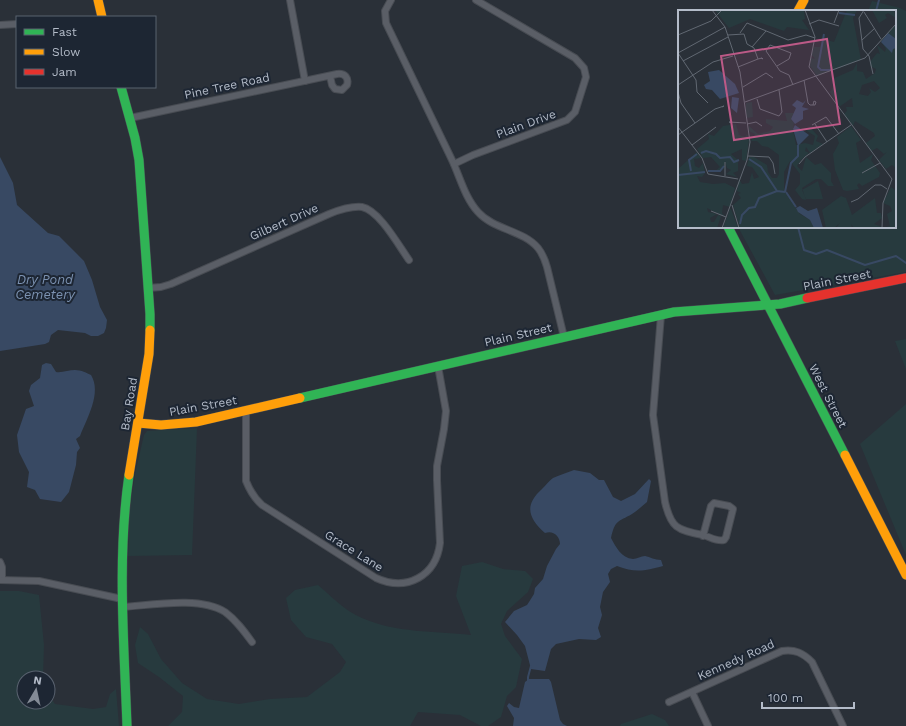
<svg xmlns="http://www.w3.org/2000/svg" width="906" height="726" font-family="'Work Sans',sans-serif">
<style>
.green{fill:#273a3e}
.water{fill:#384963}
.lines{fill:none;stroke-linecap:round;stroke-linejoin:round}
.stream{stroke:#384963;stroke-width:2}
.street-casing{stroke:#484c53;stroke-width:8}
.fast-casing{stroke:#484c53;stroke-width:10}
.slow-casing{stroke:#484c53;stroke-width:10}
.jam-casing{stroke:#484c53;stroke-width:10}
.street{stroke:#5a5e66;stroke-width:6}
.fast{stroke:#30b455;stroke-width:9}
.slow{stroke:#ff9f0a;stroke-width:9}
.jam{stroke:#e5322d;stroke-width:9}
.labels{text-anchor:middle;stroke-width:4;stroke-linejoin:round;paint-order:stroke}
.street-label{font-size:12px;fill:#b4bcc9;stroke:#1d2633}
.water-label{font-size:13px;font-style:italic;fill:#7c92b1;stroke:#1d2633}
.inset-river{fill:none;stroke:#384963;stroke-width:2}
.inset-road{fill:none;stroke:#616872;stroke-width:1}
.view{fill:#bc5a87;fill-opacity:0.15;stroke:#bc5a87;stroke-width:2}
.inset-edge{fill:none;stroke:#b4bcc9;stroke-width:2}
</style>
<rect width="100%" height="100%" fill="#2a3038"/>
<g class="green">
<path d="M872,1L900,8L906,11V272L775,295L738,227H895V11H868Z"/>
<path d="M906,339V369L895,341Z"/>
<path d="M906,404V555L860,444Z"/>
<path d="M197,428L192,555L128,556L129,515L135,474L144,435L147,431Z"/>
<path d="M482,562L503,569L525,571L533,579L528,592L507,611L501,624L505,636L522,659L516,687L507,696L501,717L488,726H481L460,715L418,712L410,726H168L182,712L183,696L159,677L138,663L135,645L140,627L148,634L161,659L182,683L207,699L239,704L270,699L307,697L340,672L346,662L332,644L306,637L291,620L286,598L295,590L318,585C331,596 345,611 362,618C395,633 435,631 471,635L456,596L462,566Z"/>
<path d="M0,591H19L39,595L44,645L43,678H24V702H48V694L55,704L93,709L106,707L110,694L116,689L119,726H0Z"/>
<path d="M652,714L665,720L669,726H620L621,724Z"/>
</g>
<g class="water">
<path d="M0,157L13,183L17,205L48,233L59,236L84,261L92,280L100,307L107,320L106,328L104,333L98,336H91L85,333L58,330L51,335L49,342L45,344L0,351Z"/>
<path d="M46,363L51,364L56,372C62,373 69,370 75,370C81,370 87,373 91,375C102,393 87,418 80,436L76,439L80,448L77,452L76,465L69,492L61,502L40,499L35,490L27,487L29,472L19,452L17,435L26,409L34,406L29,391L31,385L40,378L42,365Z"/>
<path d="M574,470L590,473L599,480H604L613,497L621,501L635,494L649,479L651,481L647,502C642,506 637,511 632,514C618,522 615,520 611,538C616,547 621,558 633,559C637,559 641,556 645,556C650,557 655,560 661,560L663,566C645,571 635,573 617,566L611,569L608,574L610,582L603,592L600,607L602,615L598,628L601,637L596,640L579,639L556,644L551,649L545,671L531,669L525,646L517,635L505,622L514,611L527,605L529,602L534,594L535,588L543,579L547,566L556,549L560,544C560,536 553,530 545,533C528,518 524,505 542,489C545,486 549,481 553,478C559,475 567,473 574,470Z"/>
<path d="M529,679H549L551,682L560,720L563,724L567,726H513L514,718L507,706L509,703L514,707L519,708L525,682Z"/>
</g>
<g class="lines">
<g class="stream">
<path d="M876,11L879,0"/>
<path d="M798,227L804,250L816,254L827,250L865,265L896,256L906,263"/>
<path d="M528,681V677L531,666"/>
</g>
<defs>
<g id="street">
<path d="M290,0L305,81"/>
<path d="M391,0L385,11L386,23C408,69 430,114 452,160C460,177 465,198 478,212C494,230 523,230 538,248C542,253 545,260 547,267L564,337"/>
<path d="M0,25L17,24"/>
<path d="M130,118L337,74C345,73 349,78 347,85L342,90L335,89L332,85L330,76"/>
<path d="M454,164L473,155L567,120L575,112L586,77L584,68L575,58L476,0"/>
<path d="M148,288L161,287L171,284L329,214C339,210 351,206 362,207C379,210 399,246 409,260"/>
<path d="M661,315L653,415L665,502C671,528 677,530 703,535C710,537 717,542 724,540L726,537L733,509L729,506L714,503L711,506L703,536"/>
<path d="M246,410V481C250,491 254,498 262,505L376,578C407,592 436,576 440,543L437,480V466L444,429L446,411L438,366"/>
<path d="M0,562L2,567V580"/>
<path d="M0,580L39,581L122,599"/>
<path d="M123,607C152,605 200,596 225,612C236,620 244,631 252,642"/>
<path d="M692,692L708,726"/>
<path d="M669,702L782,651C795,649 803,653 812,662L843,726"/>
</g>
<g id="fast">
<path d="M121,87L135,138L139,160L150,314V330"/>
<path d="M728,227L845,455"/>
<path d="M300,398L674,312L780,304L807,298"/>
<path d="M127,726C124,642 117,558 129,475"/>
</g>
<g id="slow">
<path d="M98,0L102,17"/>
<path d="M798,11L804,0"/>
<path d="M138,423L161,425L196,422L300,398"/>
<path d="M845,455L906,575"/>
<path d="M129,475L149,354L150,330"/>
</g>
<path id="jam" d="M807,298L906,278"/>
</defs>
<use href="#street" class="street-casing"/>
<use href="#fast" class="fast-casing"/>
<use href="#slow" class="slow-casing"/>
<use href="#jam" class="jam-casing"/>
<use href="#street" class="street"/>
<use href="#fast" class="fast"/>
<use href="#slow" class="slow"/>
<use href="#jam" class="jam"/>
</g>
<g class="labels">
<g class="street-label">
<text transform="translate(227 86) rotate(-12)" y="4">Pine Tree Road</text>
<text transform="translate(526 124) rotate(-20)" y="4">Plain Drive</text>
<text transform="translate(284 222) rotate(-24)" y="4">Gilbert Drive</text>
<text transform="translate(837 280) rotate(-11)" y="4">Plain Street</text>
<text transform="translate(518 335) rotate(-13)" y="4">Plain Street</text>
<text transform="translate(828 396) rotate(63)" y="4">West Street</text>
<text transform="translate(129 404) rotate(-81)" y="4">Bay Road</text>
<text transform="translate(203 406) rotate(-10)" y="4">Plain Street</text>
<text transform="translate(354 551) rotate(32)" y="4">Grace Lane</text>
<text transform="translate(736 660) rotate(-24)" y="4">Kennedy Road</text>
</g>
<g class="water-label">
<text x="45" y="284">Dry Pond<tspan x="45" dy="15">Cemetery</tspan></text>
</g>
</g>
<g transform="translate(678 10)">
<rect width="218" height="218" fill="#2a3038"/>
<path d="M37,0H126L127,9L124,10L131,20L109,17L106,21L72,9L51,18ZM169,0H179L175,8L183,50L139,66L132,56L133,48L137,49L133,44L136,37H142L145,29L156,32ZM194,0H216L218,8L210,3L207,5L209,8L201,13ZM217,15L218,158L214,155L208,159L201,150L209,142L206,144L199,138L193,141L188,133L197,126L196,123L177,111L175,116L166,104L169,101L168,97H175L174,88L161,97L152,82L157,75L154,69L175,60L179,53V61L185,62L188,69L197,63L198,59L192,56V52L199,43L202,44L199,35L207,42L208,39L203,31ZM196,71L202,78L197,82L191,78L193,82L190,86L181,84L184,75ZM74,92L75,107L68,108V93ZM107,103H116L113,109L116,113L115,120L118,135L127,133L135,135L137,126L129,121L132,117L140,126L138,131L145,134L132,143L128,137L127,141L131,143L123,150L119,156L124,161L128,147L137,155L143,153L153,163V171L156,176H150L143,169H138L124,178L128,190L124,189L117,180L122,174V164L112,151L106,162V181L122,204L132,210L136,218H62L55,195L63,188L60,184L63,183L59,181L61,169L64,174L71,173L74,162L76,169L81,167L74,157L69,156L71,147H76L89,155L90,162L94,168H99L101,164V145L90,137L84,136L79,131H73L77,124L71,121V116L80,124L92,121L95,117L88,113V109L109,111ZM58,114L61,125L67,127L69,124L71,130L68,151L64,150V139L53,144L60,150V161L55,163L59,167L48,164L53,160L49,158L47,151L46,159L36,162L42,157L33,147L25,148L19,139L31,129L30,124L36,126L45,116ZM173,116L183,130L178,133L182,153L195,144L193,150L202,163L201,167L184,176L181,173L179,175L181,179L169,181L165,180L157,160L155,144L161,133L159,127ZM19,142L23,148L16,149L17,156L21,158L25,153L27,163L24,167L19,166L22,172L35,174L47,173L57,178L52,197L45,195L44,203L47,207L29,198L30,202L39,204L32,208L33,212H36L40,205L43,206L39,218H0V159ZM140,171L145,189H128L124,180ZM213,177L218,181V218H205L212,216L209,204L214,201L212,196L205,193ZM163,186L168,188L174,205L197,188L199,203H203L204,208L196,214L204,217L176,218L173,214L174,218H158L162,213L156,218H148L144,200ZM52,199H53L60,218H45Z" fill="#273a3e" fill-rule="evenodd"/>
<path d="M210,23L218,29V38L215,39L214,43L203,32ZM41,60L57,74L61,83L42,89L34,80L28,79L26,75L32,71L30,62ZM54,87L61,88L59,103L53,98ZM119,90L125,93L128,90L124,97L131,99L125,101V109L117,114L113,109L118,98L114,95ZM117,115L131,125L120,136L115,119ZM122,196L130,201L139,198L145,218H136L132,210L120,202L118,198Z" fill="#384963"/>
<path class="inset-river" d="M161,3L177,5M146,24L140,57L143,60H154M23,143L28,141L38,144L42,148L52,147L56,152L61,150M71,149L83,157L99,181M13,161L11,150L19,144M30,161H42L46,156M0,165L27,162M107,182L113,153L120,146V135M108,182L118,197M62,214L64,205L71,198L77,197L81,188L99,181L107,182"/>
<path class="inset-road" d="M34,0L47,17L62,62L72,132L69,150L44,218M127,0L137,27L131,57L214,169L205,193L204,218M186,0L181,8L185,39L191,46M186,2L203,29M156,13L161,0M131,14L141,10L161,16M62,23L69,13L110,30L128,25L137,28M0,25L33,11L44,0M50,25L66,24L69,34L76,38L80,49M184,30L197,18M74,37L88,21M0,43L18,70L19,82L30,93M0,43L47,17M191,46L195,64M5,51L50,27M99,56L111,49L113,43L92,35L88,41L102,61L111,65L115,75M60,57L80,49L84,48L85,49L83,48M126,70L130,93L132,95H137L138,92L136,91L135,95M0,75L35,52L55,46M65,77L88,63L95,68M0,82L3,93L17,113M79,89L82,99L101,106L104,102L101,80M67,92L187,48L218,14M54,113L51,112L68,113M69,114L78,112L84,116M137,114L149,132M134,115L148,107L161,124M0,117L24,148L30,164L60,169M0,125L37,99L46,96L44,97M14,135L38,117M70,146L91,147L95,153L97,164M121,154L127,147L173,115M184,163L202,153M47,166V152M173,192L180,189L197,175H203L209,179M54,195L61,218M33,201L48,207"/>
<path class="view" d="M149,29L162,114L56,130L43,46Z"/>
<rect width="218" height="218" class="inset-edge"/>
</g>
<rect x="16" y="16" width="140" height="72" fill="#1d2633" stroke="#59626f"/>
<rect x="24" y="29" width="20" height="6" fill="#30b455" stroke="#59626f"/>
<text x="52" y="36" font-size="12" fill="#b4bcc9">Fast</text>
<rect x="24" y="49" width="20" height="6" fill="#ff9f0a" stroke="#59626f"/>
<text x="52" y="56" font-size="12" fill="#b4bcc9">Slow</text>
<rect x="24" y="69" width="20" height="6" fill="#e5322d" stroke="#59626f"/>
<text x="52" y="76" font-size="12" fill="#b4bcc9">Jam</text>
<g transform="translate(36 690) rotate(9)"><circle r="19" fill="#1d2633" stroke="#59626f"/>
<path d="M0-3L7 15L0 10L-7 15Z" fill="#848b96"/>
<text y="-6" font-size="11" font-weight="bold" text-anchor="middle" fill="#b4bcc9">N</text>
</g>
<path d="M762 702v6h92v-6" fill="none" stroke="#b4bcc9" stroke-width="2"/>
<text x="768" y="702" font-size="12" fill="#b4bcc9" stroke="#1d2633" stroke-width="3" paint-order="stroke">100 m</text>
</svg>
